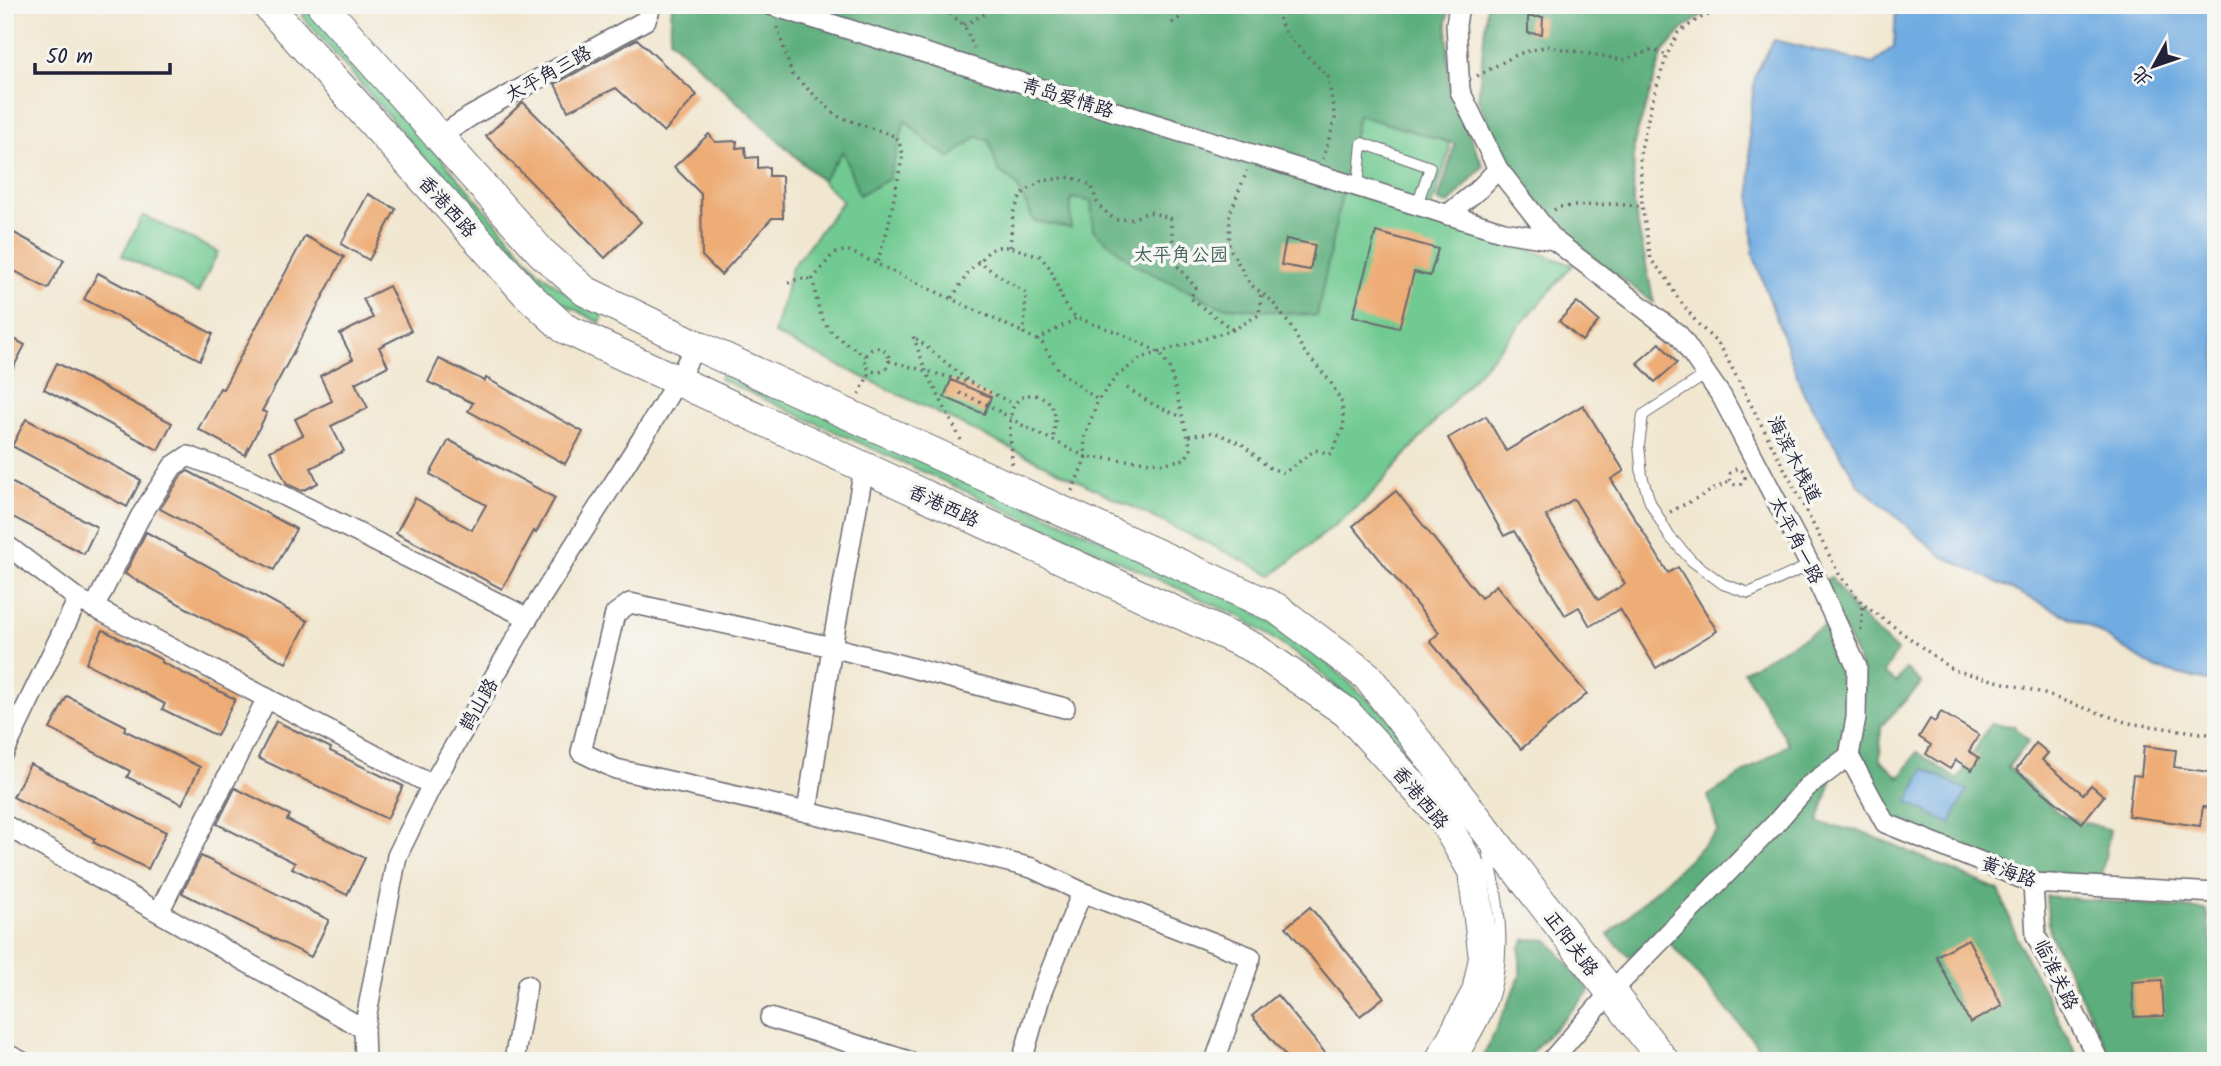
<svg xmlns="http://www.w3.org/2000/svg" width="2221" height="1066" font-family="Kalam,'LXGW WenKai TC',sans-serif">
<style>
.green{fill:#71ca91;stroke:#4a7666;stroke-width:2}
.forest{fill:#5cae7b;stroke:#3f685b;stroke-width:2}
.water{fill:#70abe1;stroke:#49668e;stroke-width:2}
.building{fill:#eead77;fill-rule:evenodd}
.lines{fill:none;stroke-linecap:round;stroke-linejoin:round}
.lane-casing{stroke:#6a676f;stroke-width:12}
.street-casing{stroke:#6a676f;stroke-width:22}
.primary-casing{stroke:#6a676f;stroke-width:32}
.path{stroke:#6a676f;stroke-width:3.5;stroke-dasharray:2 5;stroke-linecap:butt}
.lane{stroke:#fff;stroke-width:10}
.street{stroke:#fff;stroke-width:19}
.primary{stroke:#fff;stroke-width:30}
.labels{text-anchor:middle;stroke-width:7;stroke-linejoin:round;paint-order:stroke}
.street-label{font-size:19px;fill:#22223b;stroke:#f6f6f2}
.park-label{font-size:19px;fill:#3e5d59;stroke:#f6f6f2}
</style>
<rect width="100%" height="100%" fill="#f6f6f2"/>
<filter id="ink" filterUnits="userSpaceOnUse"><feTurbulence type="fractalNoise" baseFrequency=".0143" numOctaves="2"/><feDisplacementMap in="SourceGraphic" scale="14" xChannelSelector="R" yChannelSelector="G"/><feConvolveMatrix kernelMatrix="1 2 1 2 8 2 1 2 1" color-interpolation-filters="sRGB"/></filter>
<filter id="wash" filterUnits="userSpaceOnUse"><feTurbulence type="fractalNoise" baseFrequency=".00686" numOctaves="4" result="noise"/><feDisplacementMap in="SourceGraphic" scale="28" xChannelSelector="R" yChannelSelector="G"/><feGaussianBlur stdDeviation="1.57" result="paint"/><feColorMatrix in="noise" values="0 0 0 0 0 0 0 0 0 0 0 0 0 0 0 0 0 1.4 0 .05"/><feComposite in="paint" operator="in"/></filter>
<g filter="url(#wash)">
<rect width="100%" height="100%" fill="#f1e7d0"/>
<g class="green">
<path d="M672,5L1434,77L1450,149L1435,197L1427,214L1573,265L1366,500L1273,575L774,334L792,267L843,201L670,39Z"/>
<path d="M312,8L538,271L564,291L604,313L600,323L557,300L529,279L302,16Z"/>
<path d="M143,215L218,252L198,293L122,255Z"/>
<path d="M724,367L1245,605L1320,656L1384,714L1426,764L1418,772L1375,722L1312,665L1241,617L720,379Z"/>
</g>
<g class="forest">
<path d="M672,5H1450L1447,20L1449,87L1483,166L1449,204L1438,202L1455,144L1358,115L1317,316L1219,306L1137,266L1093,230L1091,201L1071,198V228L1034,221L1016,184L998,170L989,141L977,136L950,158L926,141L905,120L889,179L859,195L843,151L822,181L670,39Z"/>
<path d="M1487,5H1716L1682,30L1663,52L1634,143L1633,202L1654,303L1562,233L1504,159L1478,100Z"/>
<path d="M1831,577L1853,609L1897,651L1884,673L1896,682L1906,669L1922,683L1881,726L1880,760L1900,778L1917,752L1958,780L1990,724L2014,726L2029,741L2008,767L2061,815L2110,830L2100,883L2034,879L1888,820L1854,755L1862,670L1823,581Z"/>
<path d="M1832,622L1852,670L1851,718L1818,823L1863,832L1999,890L2020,945L2080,1061H1792L1786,1052L1777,1061H1742L1758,1046L1661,932L1629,957L1608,935L1718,831L1708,796L1789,744L1744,671Z"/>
<path d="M2046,896L2206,910L2216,968V1061H2113L2050,934Z"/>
<path d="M1526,939L1548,940L1590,991L1523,1061H1481L1520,977V948Z"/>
</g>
<g class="water">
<path d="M1896,5H2216V683L2157,669L2088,626L1942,556L1859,485L1803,392L1753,254L1749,128L1755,75L1774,40L1873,64L1894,46Z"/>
<path d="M1924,769L1967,790L1950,824L1908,802Z"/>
</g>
<g id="blocks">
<g class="building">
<path d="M1528,17H1543L1542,34L1528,33Z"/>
<path d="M637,39L697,95L664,132L616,88L568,111L555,84Z"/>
<path d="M523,102L641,222L605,258L486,136Z"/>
<path d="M709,134L715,142L737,141L736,148L745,147L746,158L758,157V168L769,167V176H782L783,218H772L721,275L702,256L701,194L674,167Z"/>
<path d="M368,194L396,209L369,260L341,244Z"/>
<path d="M5,228L64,260L48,289L5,266Z"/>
<path d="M1376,232L1438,249L1430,276L1414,272L1399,328L1353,316Z"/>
<path d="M305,236L344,257L262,411L267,413L245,455L198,429L220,388L223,389Z"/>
<path d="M1286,239L1315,245L1310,270L1281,265Z"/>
<path d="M98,273L213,334L200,360L84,299Z"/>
<path d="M389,286L411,331L379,347L388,366L355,383L368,408L331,426L344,451L311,468L318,483L302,491L287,484L270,451L303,435L295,419L332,401L320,376L353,359L340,334L373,318L363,299Z"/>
<path d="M1577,302L1599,321L1582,341L1559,321Z"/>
<path d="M5,334L25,345L5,384Z"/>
<path d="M1660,343L1677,363L1655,382L1637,363Z"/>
<path d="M439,359L485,381L486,378L583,432L565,464L468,411L473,403L428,382Z"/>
<path d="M57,363L172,423L158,450L44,389Z"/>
<path d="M951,380L991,397L984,414L944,397Z"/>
<path d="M1583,405L1624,471L1611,479L1668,573L1678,567L1717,631L1656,668L1620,609L1590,626L1579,607L1565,615L1514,531L1504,536L1448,438L1486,416L1506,451ZM1574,499L1625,584L1598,600L1546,516Z"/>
<path d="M26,419L141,480L127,507L12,446Z"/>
<path d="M449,440L555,498L536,533L534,531L502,589L396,533L415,498L472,530L486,505L430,474Z"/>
<path d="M188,471L296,529L274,570L160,509L182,475Z"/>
<path d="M5,479L97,527L84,554L5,513Z"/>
<path d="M1396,491L1481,598L1496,585L1587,694L1521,749L1430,641L1439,633L1353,526Z"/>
<path d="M146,532L308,621L286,663L125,574Z"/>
<path d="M103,630L162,660L161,662L235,699L217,736L162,709L165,704L86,663Z"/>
<path d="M67,696L126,726L124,730L200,767L182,804L127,777L130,771L50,729Z"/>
<path d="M1941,712L1979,735L1969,751L1979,758L1972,770L1956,760L1950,769L1926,754L1931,745L1919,737L1930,719L1935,722Z"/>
<path d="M276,721L331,748L330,751L403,786L387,819L258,758Z"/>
<path d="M2036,743L2048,753L2042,760L2083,794L2091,785L2104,796L2082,823L2016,770Z"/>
<path d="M2144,746L2176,750L2174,767L2216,773V809L2203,807L2200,826L2128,816L2133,775L2141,776Z"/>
<path d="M30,764L166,832L148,869L93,842L95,839L13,797Z"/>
<path d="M235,788L290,815L287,820L365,858L347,895L292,868L295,863L217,824Z"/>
<path d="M201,856L329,920L311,957L182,893Z"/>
<path d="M1310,907L1384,997L1360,1016L1286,927Z"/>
<path d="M1968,939L2002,1006L1970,1023L1936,956Z"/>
<path d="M2162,980L2164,1016L2134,1017L2132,982Z"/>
<path d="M1277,995L1332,1061H1290L1252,1016Z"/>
</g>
</g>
</g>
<g filter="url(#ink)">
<use href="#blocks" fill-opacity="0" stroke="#6a676f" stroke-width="2"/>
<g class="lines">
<defs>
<g id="lane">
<path d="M1358,187L1362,143L1430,167L1417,205"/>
<path d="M1707,374L1643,415L1639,445L1642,476L1650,502L1669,536L1692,561L1723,584L1749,593L1810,565"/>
<path d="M1461,1061C1470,1044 1482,1026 1489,1008C1509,956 1499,899 1487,847"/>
</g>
<g id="street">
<path d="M770,5L1504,232L1554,240"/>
<path d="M1459,5L1456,25L1460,91L1498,169L1554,240L1679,335L1722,397L1810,565L1857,667L1856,718L1849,756L1807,787L1774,825L1610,993L1551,1061"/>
<path d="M5,9L7,5"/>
<path d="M439,137L471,116L646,20L652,5"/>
<path d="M1447,215L1479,189L1498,169"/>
<path d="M5,544L78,599"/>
<path d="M94,608L140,517L173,466L188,456L252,480L528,618"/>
<path d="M1065,708L832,647L630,603L615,614L581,752L616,769L807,812L1032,868L1082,892L1251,957L1215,1061"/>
<path d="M5,751L78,599L432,785"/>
<path d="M1849,756L1885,823L2033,883L2216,893"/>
<path d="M807,812L832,647L864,468"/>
<path d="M5,825L364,1029"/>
<path d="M2033,883L2036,936L2099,1061"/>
<path d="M159,912L267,698"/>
<path d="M770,1018L909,1061"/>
<path d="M5,1053L21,1061"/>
<path d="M365,1061L364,1029L397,856L432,785L528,618L648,429L677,381L696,345"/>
<path d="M514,1061L527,985"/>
<path d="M1022,1061L1041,994L1082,892"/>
</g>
<g id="primary">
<path d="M267,5L527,294L564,328L1254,648L1346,712L1441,816L1473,871L1484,958L1477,992L1440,1061"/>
<path d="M322,5L541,252L585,291L700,347L1276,608L1367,676L1664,1061"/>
</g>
</defs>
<use href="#lane" class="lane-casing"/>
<use href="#street" class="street-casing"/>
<use href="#primary" class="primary-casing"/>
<g class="path">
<path d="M939,5L964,25L974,48"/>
<path d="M1273,5L1285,33L1328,77L1335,119L1323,159"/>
<path d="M1735,5L1698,19L1678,33L1667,55L1652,101L1640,154L1642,206L1651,260L1666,277L1675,294L1698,324L1721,347L1840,576L1863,604L1953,670L2036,691L2128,723L2216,735"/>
<path d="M1172,23L1199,5"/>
<path d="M964,25L987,13L983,5"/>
<path d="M777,27L792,74L837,116L897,137L903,154L888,227L877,264L1024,333"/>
<path d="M1477,76L1518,54L1547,46L1623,60L1652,50L1667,55"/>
<path d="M1554,210L1558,207L1611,204L1642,206"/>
<path d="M1010,247L1013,213L1022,194L1041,181L1071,177L1091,185L1098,205L1115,220L1131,219L1149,212L1170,218L1176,264L1196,288L1190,298L1233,330"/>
<path d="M977,261L1026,293L1024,333L1042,343L1059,371L1098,400"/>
<path d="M788,283L798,279H813"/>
<path d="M952,298L968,273L990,250L998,247H1010L1040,256L1050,268L1066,308L1077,318L1125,335L1160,353L1170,369L1191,449L1185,459L1164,463L1086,457L1024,426L988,405L955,391"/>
<path d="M1037,340L1077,318"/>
<circle cx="877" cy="360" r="12"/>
<path d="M866,356C824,329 821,329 813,279L833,254L847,250L877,264"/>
<path d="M889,361L971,383L1014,404"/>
<path d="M1127,388L1154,405L1182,417"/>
<path d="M859,394L871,370"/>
<path d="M1189,436L1214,432L1242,444L1268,467L1284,473L1315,450L1331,454L1344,427L1342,403L1330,381L1303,350L1292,328L1272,301L1250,284L1229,247L1230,213L1247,171"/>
<path d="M961,440L926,371L913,336L971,383"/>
<path d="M1012,464C1012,447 1007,424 1013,408C1021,388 1049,392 1054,412C1056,421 1054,431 1053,440"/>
<circle cx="1737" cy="477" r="8"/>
<path d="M1072,491L1086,457L1084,439L1098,400L1117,376L1141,358L1233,330L1259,315L1261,294"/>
<path d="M1670,512L1730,481"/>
<path d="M1861,630L1863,604"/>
</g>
<use href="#lane" class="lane"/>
<use href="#street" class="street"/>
<use href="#primary" class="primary"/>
</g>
</g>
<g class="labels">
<g class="street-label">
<text transform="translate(548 73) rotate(-29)" y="7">太平角三路</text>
<text transform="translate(1068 97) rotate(17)" y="7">青岛爱情路</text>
<text transform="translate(448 206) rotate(48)" y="7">香港西路</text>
<text transform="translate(1795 459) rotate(63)" y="7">海滨木栈道</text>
<text transform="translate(944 505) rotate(25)" y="7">香港西路</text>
<text transform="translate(1797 540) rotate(63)" y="7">太平角一路</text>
<text transform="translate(478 704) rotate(-60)" y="7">鹊山路</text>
<text transform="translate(1421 797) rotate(50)" y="7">香港西路</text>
<text transform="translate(2009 871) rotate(19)" y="7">黄海路</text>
<text transform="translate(1572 943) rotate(53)" y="7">正阳关路</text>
<text transform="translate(2057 974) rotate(64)" y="7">临淮关路</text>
</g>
<g class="park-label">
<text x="1181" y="261">太平角公园</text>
</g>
</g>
<rect width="2221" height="1066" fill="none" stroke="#f6f6f2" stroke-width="28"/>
<g transform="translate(2154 66) rotate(230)" stroke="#f6f6f2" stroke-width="5" paint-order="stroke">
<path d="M0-5L12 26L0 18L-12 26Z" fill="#22223b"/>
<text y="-10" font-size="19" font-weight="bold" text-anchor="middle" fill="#22223b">北</text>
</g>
<path d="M35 63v10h135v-10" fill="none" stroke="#22223b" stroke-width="3.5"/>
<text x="46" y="63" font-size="21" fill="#22223b" stroke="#f6f6f2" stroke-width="5" paint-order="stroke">50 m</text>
</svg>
